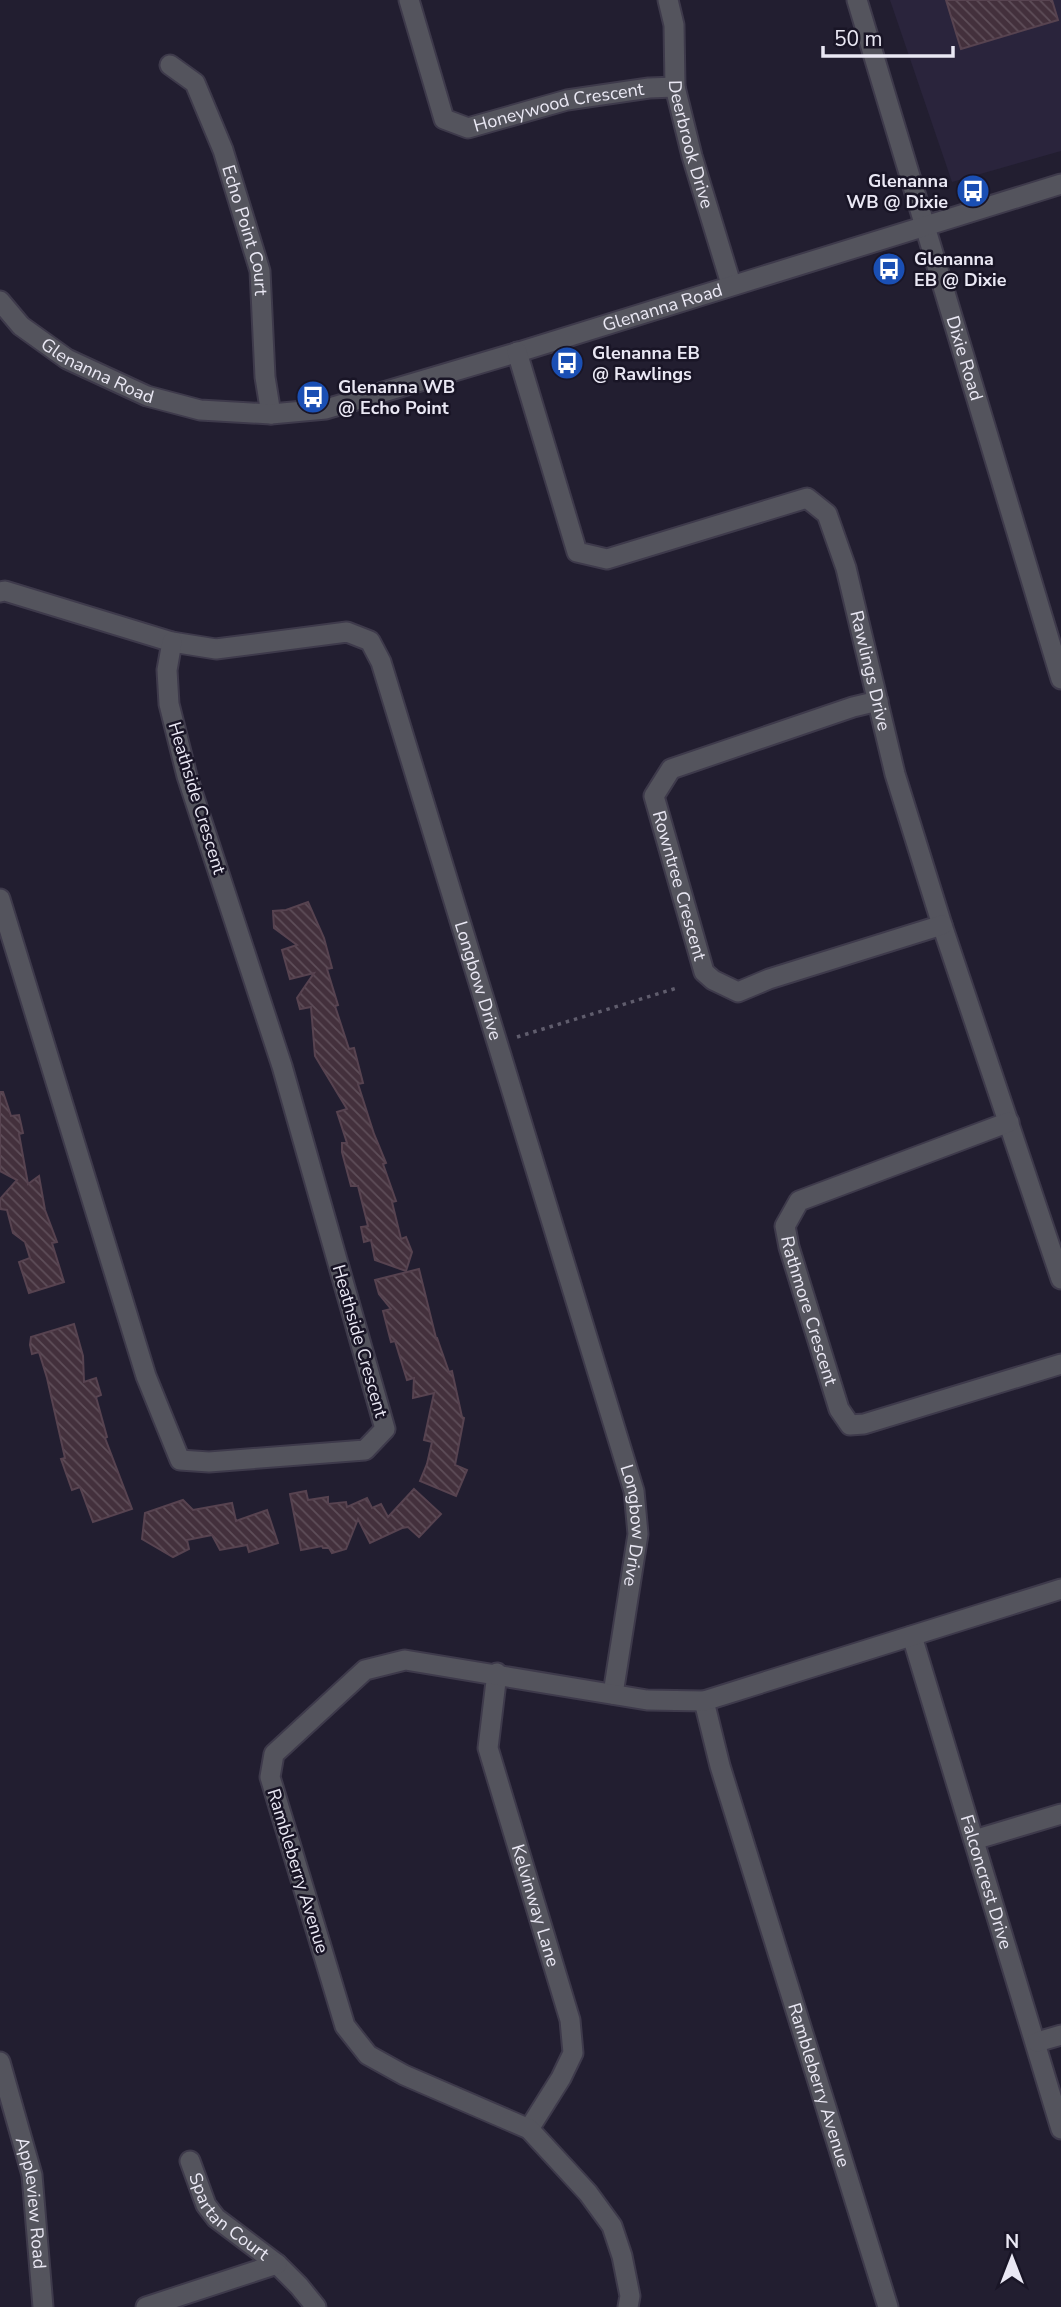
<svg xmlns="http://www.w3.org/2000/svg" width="1061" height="2307" font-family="'Nunito Sans',sans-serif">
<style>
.built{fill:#2a243c}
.building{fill:url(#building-back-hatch);stroke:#574350;stroke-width:2}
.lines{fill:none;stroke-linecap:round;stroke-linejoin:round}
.minor-casing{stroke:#3e3a4b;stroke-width:23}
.path{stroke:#605d6d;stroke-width:3.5;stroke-dasharray:3.5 5;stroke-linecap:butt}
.minor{stroke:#54545d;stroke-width:19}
.labels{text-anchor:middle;stroke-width:5;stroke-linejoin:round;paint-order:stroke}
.street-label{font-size:18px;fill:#eae8f4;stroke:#191526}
.poi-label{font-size:18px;font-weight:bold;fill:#eae8f4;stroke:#191526;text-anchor:start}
</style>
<defs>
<pattern id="building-back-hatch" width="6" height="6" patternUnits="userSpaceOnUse" patternTransform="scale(1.75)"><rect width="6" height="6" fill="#43303c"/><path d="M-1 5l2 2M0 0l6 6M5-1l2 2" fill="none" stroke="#5e4e59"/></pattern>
</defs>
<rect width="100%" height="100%" fill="#221e30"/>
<path class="built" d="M890,0H1061V151L952,182Z"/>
<g class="building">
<path d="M946,0H1052L1058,20L961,49Z"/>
<path d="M308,902L324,938L332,968L327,969L338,1005L335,1006L349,1049L354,1048L363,1083L358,1084L374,1134L386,1163L383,1164L396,1201L392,1202L401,1239L406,1237L412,1252L406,1271L375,1260L371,1240L364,1242L361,1227L368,1226L358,1186H351L342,1152V1143H347L337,1112L347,1109L315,1056L311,1007L300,1009L297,998L314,973L290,979L282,950L297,945L274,928L273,911L286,910Z"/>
<path d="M0,1092H3L11,1116L19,1115L23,1133L19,1134L28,1184L39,1176L45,1210L57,1242L52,1243L64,1282L29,1293L19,1262L30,1258L25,1242L13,1233L7,1210L0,1209V1199L17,1180L0,1171Z"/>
<path d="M419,1269L436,1338H437L449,1372L452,1371L462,1417L464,1418L455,1465L467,1470L456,1496L420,1481L427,1464L432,1442L424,1440L434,1393L413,1398L414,1378L407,1380L395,1341L391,1342L383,1311L391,1309L379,1294L375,1280Z"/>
<path d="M74,1324L83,1356L84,1382L96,1378L101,1395L96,1397L107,1437L105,1438L132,1509L93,1522L80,1487L72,1490L61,1459L65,1458L47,1378L39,1352L32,1354L30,1345L31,1337Z"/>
<path d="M414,1489L441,1514L419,1537L408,1527L402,1528L370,1543L358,1519L346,1549L332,1553L329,1548H323L322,1546L301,1550L290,1494L306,1491L308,1500L328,1497V1504L346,1502L347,1507L367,1498L372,1508L381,1504L388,1517Z"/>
<path d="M183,1500L193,1510L232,1503L236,1521L267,1510L278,1543L249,1552L247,1545L220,1550L212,1535L187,1540L189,1549L173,1557L142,1539L145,1513Z"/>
</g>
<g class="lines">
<defs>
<g id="minor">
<path id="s1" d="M409,0L444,119L468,128L567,100L649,88L675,87"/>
<path id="s2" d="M668,0L674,25L675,87L692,156L731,284"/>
<path id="s3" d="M857,0L1061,679"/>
<path id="s4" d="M170,65L195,83L223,150L260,271L265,377L271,414"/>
<path id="s5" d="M0,301L21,326L67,359L147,396L200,410L271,414L326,409L522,351L1061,184"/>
<path id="s6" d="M517,352L577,552L607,559L807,498L827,514L846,568L895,774L942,925L1061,1279"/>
<path id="s7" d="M0,592L5,591L172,642L216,649L347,632L370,641L381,662L634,1491L638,1534L613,1694"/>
<path id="s8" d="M878,701L853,707L671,769L654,796L704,972L713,980L738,992L769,979L942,925"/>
<path d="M0,899L146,1376L180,1460L209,1462L365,1450L385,1429L282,1066L187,776L169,704L167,670L172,642"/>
<path id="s9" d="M1009,1122L799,1201L785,1226L789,1247L839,1409L850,1425L864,1424L1061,1364"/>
<path id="s10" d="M912,1636L1061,2129"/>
<path id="s11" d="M497,1673L488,1748L570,2020L573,2053L561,2078L529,2129"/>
<path id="s12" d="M704,1701L720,1766L888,2307"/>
<path d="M974,1840L1061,1814"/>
<path d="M1037,2042L1061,2035"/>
<path id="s13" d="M0,2062L32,2175L43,2307"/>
<path id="s14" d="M190,2161L206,2205L216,2218L277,2264L299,2286L316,2307"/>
<path d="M146,2307L277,2264"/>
<path d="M628,2307L630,2296L622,2256L612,2226L588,2193L529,2129L404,2075L368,2055L345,2026L270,1777L274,1754L365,1670L405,1660L647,1700L704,1701L1061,1589"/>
</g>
</defs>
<use href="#minor" class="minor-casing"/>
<path class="path" d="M517,1037L677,988"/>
<use href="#minor" class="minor"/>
</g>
<defs>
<symbol id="bus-disc" viewBox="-11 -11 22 22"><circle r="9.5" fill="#1a4fb4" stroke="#191526"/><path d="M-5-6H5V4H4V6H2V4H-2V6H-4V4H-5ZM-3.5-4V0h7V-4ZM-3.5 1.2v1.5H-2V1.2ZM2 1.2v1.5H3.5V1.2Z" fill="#fff"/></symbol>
</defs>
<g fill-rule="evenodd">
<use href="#bus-disc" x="954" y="172" width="38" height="38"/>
<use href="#bus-disc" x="870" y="250" width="38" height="38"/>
<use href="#bus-disc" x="548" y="344" width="38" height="38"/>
<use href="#bus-disc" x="294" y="378" width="38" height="38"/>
</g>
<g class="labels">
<g class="street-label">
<text dy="6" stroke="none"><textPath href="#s1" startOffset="243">Honeywood Crescent</textPath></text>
<text dy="6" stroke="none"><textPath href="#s2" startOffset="147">Deerbrook Drive</textPath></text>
<text dy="6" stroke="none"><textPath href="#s4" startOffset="187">Echo Point Court</textPath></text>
<text dy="6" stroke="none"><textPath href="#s5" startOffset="710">Glenanna Road</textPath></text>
<text dy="6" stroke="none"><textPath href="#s3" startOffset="374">Dixie Road</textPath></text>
<text dy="6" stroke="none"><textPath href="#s5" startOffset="122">Glenanna Road</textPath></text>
<text dy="6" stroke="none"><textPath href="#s6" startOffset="637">Rawlings Drive</textPath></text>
<text transform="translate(197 798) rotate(73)" y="6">Heathside Crescent</text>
<text dy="6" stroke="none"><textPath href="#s8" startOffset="343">Rowntree Crescent</textPath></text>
<text dy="6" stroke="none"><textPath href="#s7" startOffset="738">Longbow Drive</textPath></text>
<text dy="6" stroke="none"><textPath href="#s9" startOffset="341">Rathmore Crescent</textPath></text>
<text transform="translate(360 1341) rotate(74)" y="6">Heathside Crescent</text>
<text dy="6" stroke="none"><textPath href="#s7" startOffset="1306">Longbow Drive</textPath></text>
<text transform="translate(298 1871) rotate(73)" y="6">Rambleberry Avenue</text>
<text dy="6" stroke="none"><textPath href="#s10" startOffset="257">Falconcrest Drive</textPath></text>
<text dy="6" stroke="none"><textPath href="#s11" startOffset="240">Kelvinway Lane</textPath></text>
<text dy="6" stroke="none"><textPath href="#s12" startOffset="401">Rambleberry Avenue</textPath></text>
<text dy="6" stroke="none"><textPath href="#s13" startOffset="145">Appleview Road</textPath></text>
<text dy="6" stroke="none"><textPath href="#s14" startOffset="70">Spartan Court</textPath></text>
</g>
<g class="poi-label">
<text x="948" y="187" text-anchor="end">Glenanna<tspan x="948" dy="21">WB @ Dixie</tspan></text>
<text x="914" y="265">Glenanna<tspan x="914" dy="21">EB @ Dixie</tspan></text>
<text x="592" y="359">Glenanna EB<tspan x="592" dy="21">@ Rawlings</tspan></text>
<text x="338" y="393">Glenanna WB<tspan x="338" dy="21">@ Echo Point</tspan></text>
</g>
</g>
<g transform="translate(1012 2258)" stroke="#191526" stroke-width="5" paint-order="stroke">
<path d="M0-5L12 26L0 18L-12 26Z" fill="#eae8f4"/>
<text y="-10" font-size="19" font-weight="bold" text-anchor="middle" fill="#eae8f4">N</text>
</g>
<path d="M823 46v10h130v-10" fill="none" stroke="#eae8f4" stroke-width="3.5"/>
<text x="834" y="46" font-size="21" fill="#eae8f4" stroke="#191526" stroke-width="5" paint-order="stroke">50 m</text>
</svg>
